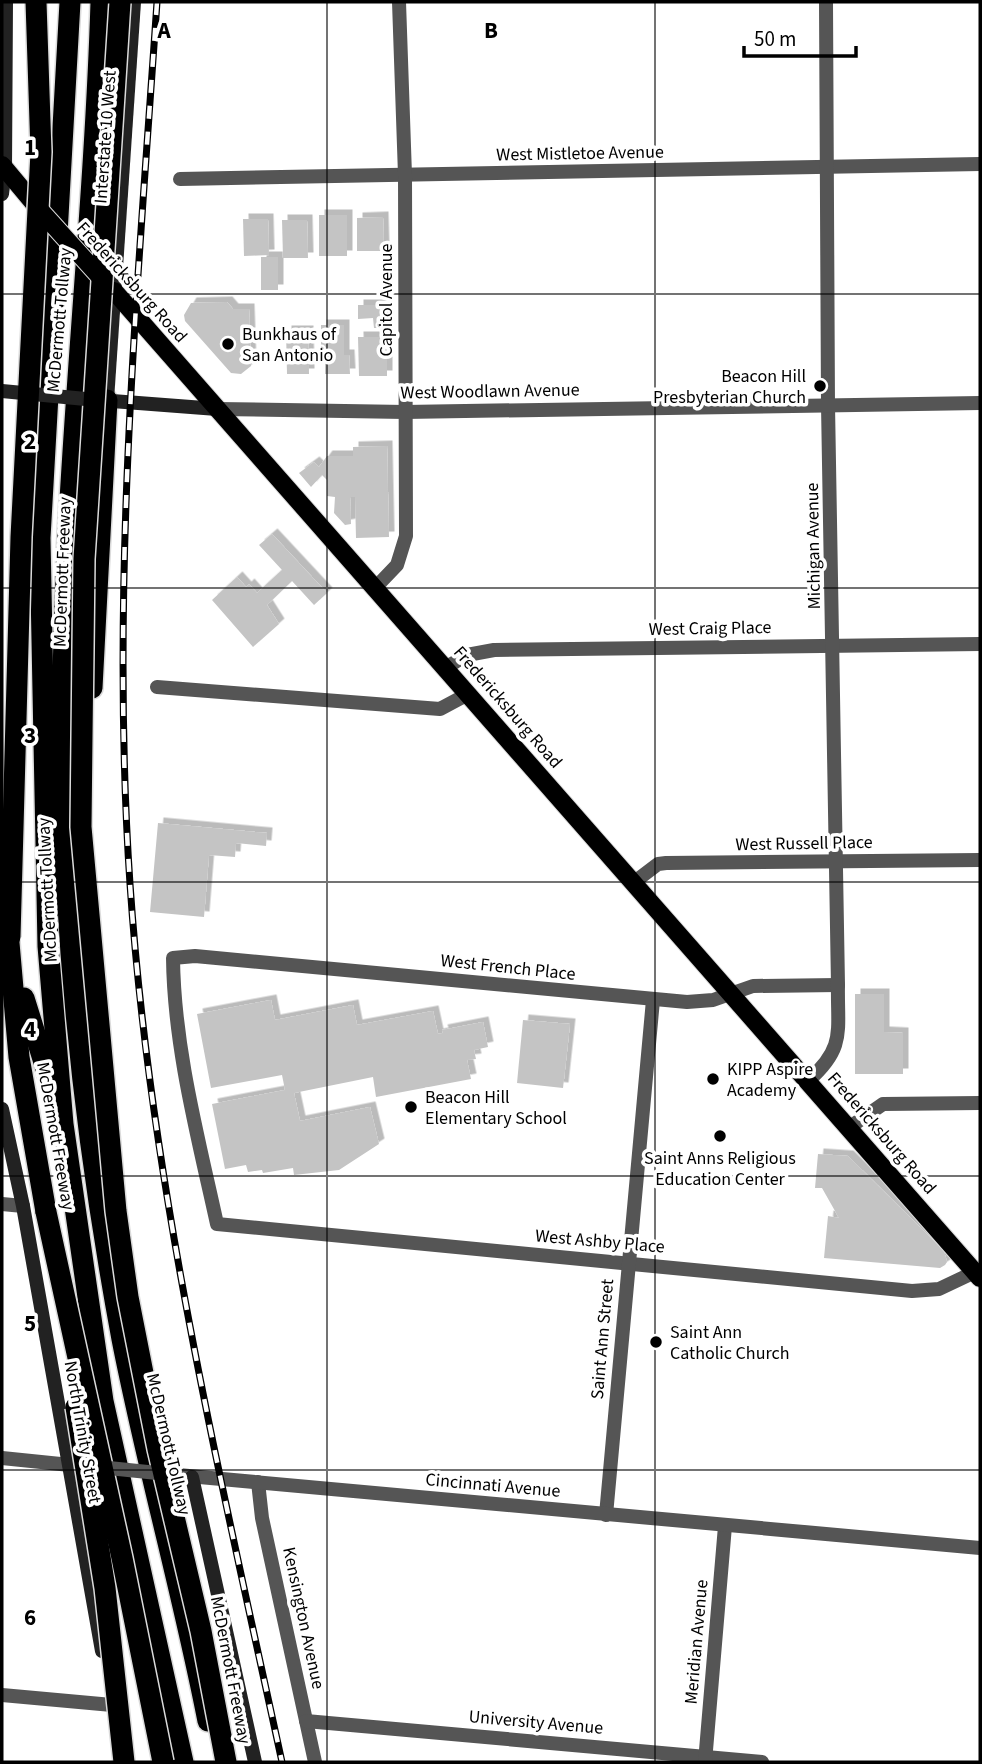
<svg xmlns="http://www.w3.org/2000/svg" width="982" height="1764" font-family="'Source Sans 3',sans-serif">
<style>
.building{fill:#c4c4c4;filter:url(#shadow)}
.lines{fill:none;stroke-linecap:round;stroke-linejoin:round}
.primary-casing{stroke:#dbdbdb;stroke-width:20}
.motorway-casing{stroke:#dbdbdb;stroke-width:24}
.minor{stroke:#555;stroke-width:14}
.tertiary{stroke:#555;stroke-width:14}
.secondary{stroke:#222;stroke-width:14}
.primary{stroke:#000;stroke-width:18}
.motorway{stroke:#000;stroke-width:21}
.rail-casing{stroke:#000;stroke-width:7}
.rail{stroke:#fff;stroke-width:4.5;stroke-dasharray:13;stroke-linecap:butt}
.primary-bridge-casing{stroke:#dbdbdb;stroke-width:20;stroke-linecap:butt}
.motorway-bridge-casing{stroke:#dbdbdb;stroke-width:24;stroke-linecap:butt}
.tertiary-bridge{stroke:#555;stroke-width:14}
.secondary-bridge{stroke:#222;stroke-width:14}
.primary-bridge{stroke:#000;stroke-width:18}
.motorway-bridge{stroke:#000;stroke-width:21}
.grid{fill:none;stroke:#000;stroke-width:2;stroke-opacity:0.55}
.poi-dot{fill:#000;stroke:#fff;stroke-width:2.5}
.labels{text-anchor:middle;stroke-width:7;stroke-linejoin:round;paint-order:stroke}
.street-label{font-size:18px;fill:#000;stroke:#fff}
.poi-label{font-size:18px;fill:#000;stroke:#fff;text-anchor:start}
.grid-label{font-size:23px;text-anchor:middle;font-weight:bold;fill:#000;stroke:#fff;stroke-width:7;stroke-linejoin:round;paint-order:stroke}
</style>
<defs>
<filter id="shadow"><feDropShadow dx="5.5" dy="-5.5" stdDeviation="0" flood-color="#0004"/></filter>
</defs>
<rect width="100%" height="100%" fill="#fff"/>
<g class="building">
<rect x="319" y="215" width="28" height="41"/>
<path d="M383,217L384,251H357V218Z"/>
<path d="M243,219H268L269,255L244,256Z"/>
<path d="M282,220H307L308,258H283Z"/>
<rect x="261" y="257" width="17" height="33"/>
<path d="M227,302L233,309H249L251,366L241,374L231,373L185,321L184,315L191,303Z"/>
<path d="M358,305H384L385,328H374L373,318L358,319Z"/>
<path d="M321,325H344V355H349L350,374H325V362H321Z"/>
<path d="M286,331H308L309,374H287Z"/>
<path d="M358,337H387V376H359Z"/>
<path d="M387,446L389,537L356,538L355,497H350L351,524L345,525L334,513L335,497L327,496V480L322,475L311,487L299,473L314,462L319,467L327,456H353V447Z"/>
<path d="M272,534L327,593L314,605L292,581L267,605L279,624L253,647L212,600L237,577L246,587L249,584L257,593L282,570L259,545Z"/>
<path d="M158,823L267,833L266,846L236,843L235,857L209,855L204,917L150,912Z"/>
<path d="M855,994H884V1032L903,1033V1074H855Z"/>
<path d="M271,1000L275,1020L353,1005L357,1025L433,1011L438,1034L443,1033L442,1030L483,1022L488,1047L474,1050L476,1059L467,1060L471,1079L376,1097L373,1077L294,1093L300,1121L370,1107L379,1144L339,1170L294,1175L293,1168L263,1173L262,1170L248,1172L246,1165L225,1169L212,1104L285,1090L282,1075L211,1088L197,1014Z"/>
<path d="M523,1020L570,1024L563,1088L517,1083Z"/>
<path d="M818,1154L848,1156L944,1251L947,1262L945,1265L940,1268L824,1258L828,1216L839,1218L822,1188H815Z"/>
</g>
<g class="lines">
<defs>
<g id="primary">
<path d="M2,165L37,207"/>
<path d="M114,291L980,1278"/>
</g>
<g id="motorway">
<path d="M70,2L40,538L48,946L63,1124L103,1401L183,1762"/>
<path d="M101,2C93,257 59,511 63,767C65,959 87,1151 122,1339C147,1467 183,1593 208,1721"/>
<path d="M92,688L107,400"/>
<path d="M7,920L19,1057L46,1212"/>
<path d="M24,998L51,1085"/>
</g>
</defs>
<use href="#primary" class="primary-casing"/>
<use href="#motorway" class="motorway-casing"/>
<g class="minor">
<path d="M180,179L980,164"/>
<path d="M445,668L467,655L494,650L980,644"/>
<path d="M157,687L440,709L468,694"/>
<path d="M633,883L658,864L666,863L980,860"/>
<path d="M838,985L753,986L713,1000L687,1002L195,956L173,958C174,1047 198,1137 217,1224L912,1291L939,1289L975,1272"/>
<path d="M809,1080C846,1047 837,1031 838,985L828,405L826,2"/>
<path d="M850,1127L883,1104L980,1103"/>
<path d="M2,1204L23,1206"/>
<path d="M258,1482L262,1518L315,1762"/>
<path d="M606,1515L653,1000"/>
<path d="M2,1695L112,1705"/>
<path d="M306,1721L762,1762"/>
<path d="M705,1762L725,1526"/>
</g>
<g class="tertiary">
<path d="M217,409L405,412L980,403"/>
<path d="M375,588L397,565L406,536L405,175L399,2"/>
<path d="M2,1458L80,1466"/>
<path d="M167,1474L980,1548"/>
</g>
<g class="secondary">
<path d="M2,194L5,169L6,2"/>
<path d="M99,400L217,409"/>
<path d="M107,400L134,2"/>
<path d="M2,1109L23,1206L102,1651"/>
<path d="M192,1477L255,1762"/>
</g>
<use href="#primary" class="primary"/>
<use href="#motorway" class="motorway"/>
<defs>
<path id="rail" d="M157,2C137,296 110,589 130,884C150,1182 219,1471 282,1762"/>
</defs>
<use href="#rail" class="rail-casing"/>
<use href="#rail" class="rail"/>
<defs>
<path id="primary-bridge" d="M37,207L103,280"/>
<g id="motorway-bridge">
<path d="M120,2L84,559L81,827L116,1211L128,1297L158,1449L201,1631L226,1762"/>
<path d="M10,937L21,537L41,152L36,2"/>
<path d="M46,1212L122,1558L163,1762"/>
<path d="M76,1407L105,1588L124,1762"/>
</g>
</defs>
<use href="#primary-bridge" class="primary-bridge-casing"/>
<use href="#motorway-bridge" class="motorway-bridge-casing"/>
<path class="tertiary-bridge" d="M99,1467L167,1474"/>
<path class="secondary-bridge" d="M2,391L96,400"/>
<use href="#primary-bridge" class="primary-bridge"/>
<use href="#motorway-bridge" class="motorway-bridge"/>
</g>
<path class="grid" d="M327,2V1762M655,2V1762M2,294H980M2,588H980M2,882H980M2,1176H980M2,1470H980"/>
<g class="poi-dot">
<circle cx="228" cy="344" r="7"/>
<circle cx="820" cy="386" r="7"/>
<circle cx="713" cy="1079" r="7"/>
<circle cx="411" cy="1107" r="7"/>
<circle cx="720" cy="1136" r="7"/>
<circle cx="656" cy="1342" r="7"/>
</g>
<g class="labels">
<g class="street-label">
<text transform="translate(105 137) rotate(-86)" y="6">Interstate 10 West</text>
<text transform="translate(580 153) rotate(-1)" y="6">West Mistletoe Avenue</text>
<text transform="translate(132 282) rotate(48)" y="6">Fredericksburg Road</text>
<text transform="translate(386 300) rotate(-90)" y="6">Capitol Avenue</text>
<text transform="translate(59 320) rotate(-85)" y="6">McDermott Tollway</text>
<text transform="translate(490 391) rotate(-1)" y="6">West Woodlawn Avenue</text>
<text transform="translate(813 546) rotate(-91)" y="6">Michigan Avenue</text>
<text transform="translate(62 572) rotate(-88)" y="6">McDermott Freeway</text>
<text transform="translate(710 628) rotate(-1)" y="6">West Craig Place</text>
<text transform="translate(508 707) rotate(49)" y="6">Fredericksburg Road</text>
<text transform="translate(804 843) rotate(-1)" y="6">West Russell Place</text>
<text transform="translate(47 890) rotate(-93)" y="6">McDermott Tollway</text>
<text transform="translate(508 967) rotate(6)" y="6">West French Place</text>
<text transform="translate(882 1133) rotate(49)" y="6">Fredericksburg Road</text>
<text transform="translate(56 1136) rotate(80)" y="6">McDermott Freeway</text>
<text transform="translate(600 1241) rotate(5)" y="6">West Ashby Place</text>
<text transform="translate(602 1339) rotate(-85)" y="6">Saint Ann Street</text>
<text transform="translate(83 1432) rotate(80)" y="6">North Trinity Street</text>
<text transform="translate(169 1444) rotate(77)" y="6">McDermott Tollway</text>
<text transform="translate(493 1485) rotate(5)" y="6">Cincinnati Avenue</text>
<text transform="translate(304 1618) rotate(78)" y="6">Kensington Avenue</text>
<text transform="translate(696 1642) rotate(-85)" y="6">Meridian Avenue</text>
<text transform="translate(231 1670) rotate(79)" y="6">McDermott Freeway</text>
<text transform="translate(536 1722) rotate(5)" y="6">University Avenue</text>
</g>
<g class="poi-label">
<text x="242" y="340">Bunkhaus of<tspan x="242" dy="21">San Antonio</tspan></text>
<text x="806" y="382" text-anchor="end">Beacon Hill<tspan x="806" dy="21">Presbyterian Church</tspan></text>
<text x="727" y="1075">KIPP Aspire<tspan x="727" dy="21">Academy</tspan></text>
<text x="425" y="1103">Beacon Hill<tspan x="425" dy="21">Elementary School</tspan></text>
<text x="720" y="1164" text-anchor="middle">Saint Anns Religious<tspan x="720" dy="21">Education Center</tspan></text>
<text x="670" y="1338">Saint Ann<tspan x="670" dy="21">Catholic Church</tspan></text>
</g>
</g>
<g class="grid-label">
<text x="164" y="38">A</text>
<text x="491" y="38">B</text>
<text x="30" y="155">1</text>
<text x="30" y="449">2</text>
<text x="30" y="743">3</text>
<text x="30" y="1037">4</text>
<text x="30" y="1331">5</text>
<text x="30" y="1625">6</text>
</g>
<rect width="982" height="1764" fill="none" stroke="#000000" stroke-width="7"/>
<path d="M744 46v10h112v-10" fill="none" stroke="#000000" stroke-width="3.5"/>
<text x="754" y="46" font-size="21" fill="#000000" stroke="#ffffff" stroke-width="5" paint-order="stroke">50 m</text>
</svg>
